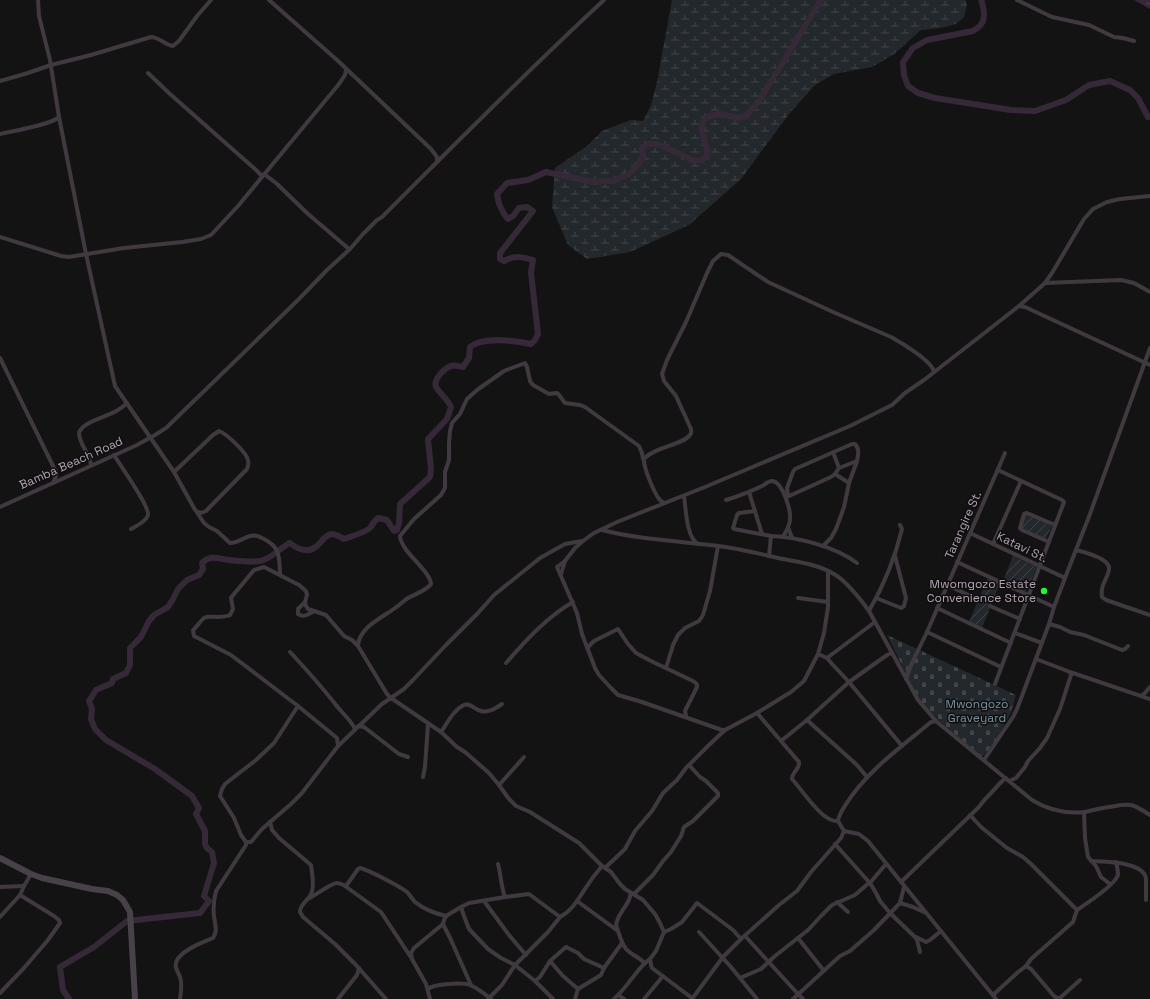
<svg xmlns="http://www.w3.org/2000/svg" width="1150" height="999" font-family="'Space Grotesk',sans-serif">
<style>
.wetland{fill:url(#wetland-marsh)}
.cemetery{fill:url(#cemetery-stones)}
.garden{fill:url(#garden-furrows)}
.water{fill:url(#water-ripples)}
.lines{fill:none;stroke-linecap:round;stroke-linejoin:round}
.river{stroke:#352938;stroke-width:6}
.street{stroke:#403a40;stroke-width:4}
.secondary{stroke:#494149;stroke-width:6}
.poi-dot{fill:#27f72a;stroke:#0f0e0f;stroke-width:1.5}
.labels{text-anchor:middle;stroke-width:3;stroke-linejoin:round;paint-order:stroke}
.street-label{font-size:12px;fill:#b5a4b5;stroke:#0f0e0f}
.poi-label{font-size:12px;fill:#b5a4b5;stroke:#0f0e0f;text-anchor:end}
.park-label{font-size:12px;fill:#7a91a1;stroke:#0f0e0f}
</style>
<defs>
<pattern id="wetland-marsh" width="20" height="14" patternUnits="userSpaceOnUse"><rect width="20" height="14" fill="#23282c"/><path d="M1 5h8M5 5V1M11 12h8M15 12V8" fill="none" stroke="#414448"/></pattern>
<pattern id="cemetery-stones" width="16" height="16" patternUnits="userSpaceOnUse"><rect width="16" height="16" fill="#23282c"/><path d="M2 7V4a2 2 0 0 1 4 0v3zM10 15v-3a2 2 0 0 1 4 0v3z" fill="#414448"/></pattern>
<pattern id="garden-furrows" width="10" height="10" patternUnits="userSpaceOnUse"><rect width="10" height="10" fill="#23282c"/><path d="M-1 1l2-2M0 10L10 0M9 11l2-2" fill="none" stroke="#414448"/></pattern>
<pattern id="water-ripples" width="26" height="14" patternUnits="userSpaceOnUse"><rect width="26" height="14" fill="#352938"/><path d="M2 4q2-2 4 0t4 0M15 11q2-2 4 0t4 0" fill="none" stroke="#504553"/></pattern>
</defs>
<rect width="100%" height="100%" fill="#141314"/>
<path class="wetland" d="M672,0H965L967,5L964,17L956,24L941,28L921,30L894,54L872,67L834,74L815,85L789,114L741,179L689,225L630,252L587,259L568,245L552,207L555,168L587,146L602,131L631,120L643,121L651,105L657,82Z"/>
<path class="cemetery" d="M887,635L1016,695C1012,713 1005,725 995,741C991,746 988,751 983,756L979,755L941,722L923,704L913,688Z"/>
<g class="garden">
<path d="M1027,515H1029L1052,526L1046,539L1022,528L1021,526L1025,516Z"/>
<path d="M1013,556L1037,567L1026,592L1003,581Z"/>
<path d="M988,577L1000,583L982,628L969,622Z"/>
</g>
<path class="water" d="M1134,0H1150V9Z"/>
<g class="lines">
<g class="river">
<path d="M981,0C983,4 983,8 984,13C984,23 981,26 973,31L927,40L913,48L903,62L904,75L908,86L918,93L935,98L1011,110L1035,111L1066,100L1089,85L1110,81L1130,90L1138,98L1148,117H1150"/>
<path d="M69,999L63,990L60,967L94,947L127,921L200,913L209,901L204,896L214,863L212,852L207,848L205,844V831L196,814L199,808L192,796L155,769L106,740L95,729L91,719L92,709L89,701L96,690L112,683L113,679L126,673L130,665V648L141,637L149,621L154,615L168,607L173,599L178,589L187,580L199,575L203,569L202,563C211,554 218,559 229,560C235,561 255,562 260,561C270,560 281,547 290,543C300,551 310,554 319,544C323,540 325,535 332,534C336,534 340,537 344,539C350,537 366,532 370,528C374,523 373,522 378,518L387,520L394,531L397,530L399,523L400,504L430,477L431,469L428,439L447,419L451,407C444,391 425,389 443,371C451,364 453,365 463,367L469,358L470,347C483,336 516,341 531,344L535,340L538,334L531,273L533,260C522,257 515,255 504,261L500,259V253L533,211L527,207L519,208L513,216L508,219C501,211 498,203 497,194L507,183L528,180L546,172L593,182L613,181L629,174L638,165L643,156L642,148L648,144H658L680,154L693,161L702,160L707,156V150L701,127L704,120L709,116L722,114L737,118L746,116L759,101L821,0"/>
</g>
<g class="street">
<path d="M269,0L337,60L431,149L437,157V161"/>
<path d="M1017,0L1052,17L1089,25L1114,37L1123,38L1134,41"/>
<path d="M148,73L170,94L255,169L262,176"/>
<path d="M0,81L28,73L51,65L91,55L151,37C159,37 165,45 173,46L179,41L197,16L211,0"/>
<path d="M59,117L86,254L115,386L174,472L194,508L204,523L209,527L217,531L230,543C238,543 243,538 250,536C254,535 259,536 262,538C281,547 279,556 280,574"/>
<path d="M0,134C12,131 51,125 59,117L50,60L39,16L38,0"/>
<path d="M264,174L276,183L307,213L349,249"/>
<path d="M0,237L61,256L69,257L124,248L182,242L201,239L211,235L238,206L339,84L345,75L346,70"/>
<path d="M1045,283L1121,280L1134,283L1150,292"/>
<path d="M1019,306L1025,307L1150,365"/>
<path d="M0,358L56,472V476L53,483"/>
<path d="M833,452L839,468"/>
<path d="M114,455C120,465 150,507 148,515C146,522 136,526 131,529"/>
<path d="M91,465C90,454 79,444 79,433C80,430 81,429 83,427C95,417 115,416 127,403"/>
<path d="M174,472L213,435L219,431C227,434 246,452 248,460C249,464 248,466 247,469L206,511L201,513L198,512"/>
<path d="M835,474L849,483"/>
<path d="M749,492L762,534"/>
<path d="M684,496C686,508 686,537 698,544"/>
<path d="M788,496L787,488L793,472L795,469L852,444H855C860,449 858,455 857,461L849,483L844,507L836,529L831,538L823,546"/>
<path d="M787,497L831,477L835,474L839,468L857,461"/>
<path d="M726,500C739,496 752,491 764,485C766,483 770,481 773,481C783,483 791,511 790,519C790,526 786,531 783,537"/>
<path d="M664,503C662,502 660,500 659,499C654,492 643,467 644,459C654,447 683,445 690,435C692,433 691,431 691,429L676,396L664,381L662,374L667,360L686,322L707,273L713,261L721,254L728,255L768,282L833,312L891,337C902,343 932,361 934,372"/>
<path d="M0,507L137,445L155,435L166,428L299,299L327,270L350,249L363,234L377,220L382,217C455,144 528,70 604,0"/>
<path d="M755,511L739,513L737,515L733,528L734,529L771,536"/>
<path d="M788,527L792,538"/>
<path d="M602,530C637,539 674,541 710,545C733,547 756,553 778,558C796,562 818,564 834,574C846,581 861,600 869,611L918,700L936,721"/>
<path d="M970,533L1065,578"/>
<path d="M1049,542L1022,530L1020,528L1024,514L1027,513L1055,525"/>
<path d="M993,544L1021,481"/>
<path d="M1076,550C1084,552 1107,558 1109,567C1110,572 1105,580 1103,585C1102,589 1101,592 1102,597L1106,600L1150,615"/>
<path d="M769,556L771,536C798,537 836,547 857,563"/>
<path d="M957,562L1054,607"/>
<path d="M828,571V607L824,633L818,654L804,681L791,692L757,713L725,730H722L642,702L625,697L618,695L611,688L599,675L595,668L582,634L577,613L557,567L565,561L575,548L583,541L594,533L617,522L705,487L850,426L892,405L905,393L924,380L1019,306L1045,283L1052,273L1084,219L1093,209L1107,202L1120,199L1150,196"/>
<path d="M561,574L565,561"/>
<path d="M947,585L977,599"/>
<path d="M798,598L828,602"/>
<path d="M876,598L901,608L904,606L906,598L895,556"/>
<path d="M305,602L298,609V614C304,618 309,614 314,611"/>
<path d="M990,606L1020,619"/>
<path d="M937,608L1011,643"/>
<path d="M869,611C884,585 895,558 902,529L900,525"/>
<path d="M1049,624L1060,627L1070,632L1084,635L1122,650L1125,649L1128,646"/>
<path d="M927,632L1001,667"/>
<path d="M1015,633L1042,643"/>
<path d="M358,646C359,627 382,618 395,608C400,605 403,601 408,598C415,594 426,591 431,584C430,570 401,552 400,536L414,519L441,495L445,488V472L449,460V443L450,431L452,423L460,414L467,399L477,390L504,371L509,369L525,363L527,367L530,381L533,385L549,394L557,393L559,395L565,403L580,405L585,407L639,446L642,453L643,459"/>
<path d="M587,648L594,641L618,629L628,644L636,653L651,661L693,681L697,684V687L685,711L686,716"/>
<path d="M290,652C306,669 321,686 336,705C342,713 351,720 355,729"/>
<path d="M818,654L827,658L833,665L849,682L902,746"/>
<path d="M827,658L875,622"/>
<path d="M506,663C526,640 547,617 573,602"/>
<path d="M666,668L673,645L678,635L685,628L699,621L703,615L710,591L718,546"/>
<path d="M1070,672L1150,699"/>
<path d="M906,679L911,665L927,632L1005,453"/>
<path d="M995,684L1064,502L1062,500L998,470"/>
<path d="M1141,696L1145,693L1150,687"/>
<path d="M298,706L274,743L256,760L225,784L222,789L220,796L234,818L241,835L246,842H251L262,829L291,804L302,793L338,746L382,704L404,689L413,680L446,645L478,613L494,595L540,558L565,544L582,541"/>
<path d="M757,713L799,762C800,769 792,772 792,779C802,790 814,809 826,817C830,820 833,821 838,821"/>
<path d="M807,720L857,765L867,777"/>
<path d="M358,726L364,727L399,754L408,757"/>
<path d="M441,732C447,724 453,710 464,705C470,702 475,710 481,711C489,713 496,708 502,704"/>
<path d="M781,741L807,720L849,682L887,655L892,653"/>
<path d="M338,746L337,738L298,706L231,655L194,636L193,630C197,627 200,621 204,618C209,615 222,619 230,615L233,609L231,598L234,594L254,570L264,567L299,585L306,591L307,595L305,602L306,606L308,609L326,615L344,636L352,640L358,646L387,694L391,698L441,732L457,747L465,752L489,773L499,785L509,799L516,806L530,812L579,843L602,866L611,872L620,884L625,889L643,900L655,914L660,923L664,932L656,951L650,959L651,965L652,968L692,998"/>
<path d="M984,760L1013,717L1017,709L1049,624L1054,607L1065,578L1090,514L1150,348"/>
<path d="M423,777L425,767L428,724"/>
<path d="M1009,781L1016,778L1025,767L1028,761L1040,748L1047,738L1060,709L1071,675L1070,672L1036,659"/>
<path d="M499,785L524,757"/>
<path d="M1084,812L1085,838L1088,857L1096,866L1101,877L1110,884"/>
<path d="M970,815L981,827L1007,848L1023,857L1031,864L1077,910L1073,922L1031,959L1026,966"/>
<path d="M270,822L272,830L279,838L311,865C312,873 315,886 311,894C308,901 300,904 300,912L303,917L335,944L356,965L386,999"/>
<path d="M844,831L859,834L868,841L996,999"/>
<path d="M835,844L869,882"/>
<path d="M1091,861C1104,862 1142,861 1146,878V900"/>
<path d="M498,864C501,875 501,887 505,897"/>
<path d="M886,864L870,883L876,893L880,901L890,913L915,937L917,940L920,952"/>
<path d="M605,868L625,849L635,831L652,811L663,793L677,780L686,768L709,745L725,730"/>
<path d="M901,882L979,807C983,801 987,797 992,792C997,787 1000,782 1006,778"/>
<path d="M345,886L381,912L412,959"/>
<path d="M0,887L24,886"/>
<path d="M631,893C629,904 626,904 621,913C618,917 617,921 616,925C619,933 621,943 626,949C631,955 640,957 644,963"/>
<path d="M634,894L653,875L663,861L671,852L681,836L684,827L693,821L718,796V793L706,781L700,777L689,765"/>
<path d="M308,899C314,896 333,882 337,883C340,883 343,885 346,886L358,869L360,868C369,870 399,886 407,892C410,895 412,899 415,902C425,910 434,913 446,916L461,907L469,903L505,897L529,894L560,917C572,911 578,899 585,889C590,881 596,873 602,866"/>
<path d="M484,901L509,935L526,955"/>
<path d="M577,901L618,931"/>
<path d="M837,902L848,912"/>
<path d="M900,903L913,907L926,913"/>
<path d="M461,907L464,916L469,929L488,949L501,958L515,965L535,981L540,977L550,961L566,947L578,953L584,959L604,968"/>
<path d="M1077,910C1086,904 1115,885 1118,875C1118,871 1117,866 1116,862"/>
<path d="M446,916L444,920L443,924L451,940L471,985"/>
<path d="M0,917L20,895L24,886L31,874"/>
<path d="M664,932L671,929L682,922L697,903L733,930L741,939"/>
<path d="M699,932L731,967L757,999"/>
<path d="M745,936L798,994L803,999"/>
<path d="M916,937L926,942L930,940L941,931"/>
<path d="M798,938L824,971"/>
<path d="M550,961L563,976L578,989"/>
<path d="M740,978L761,969L775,956L808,930L822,915L832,905L855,895L870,882"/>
<path d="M535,981L553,999"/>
<path d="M428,989C434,984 462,982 470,985C477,988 485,994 491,999"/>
<path d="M0,993L24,968L48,940L60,923L59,920L54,916L20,895"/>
<path d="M618,995L624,999"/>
<path d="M993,995L1017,973L1026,966L1031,969L1054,996L1057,998H1060L1080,980"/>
<path d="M180,999C181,993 182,983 180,977C179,974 177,971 176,968C172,953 203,942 213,938C218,931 215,925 214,916C213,908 214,899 216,891L246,845V842"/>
<path d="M338,999L357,975L359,968"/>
<path d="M430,999L426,984L412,959L411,953L414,948L443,924"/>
<path d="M488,999L502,985L515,965L548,932L560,917"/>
<path d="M575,999L578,989L601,975L604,968L622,943"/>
<path d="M614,999C619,994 625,988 629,982C636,974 641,965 650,959"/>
<path d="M644,999L663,976"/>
<path d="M692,999L723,957L741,939L779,905L797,891L811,872L841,838L844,831L838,821C839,814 843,809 846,804C867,771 901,747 931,722L936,721L937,722L1032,800C1048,810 1066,814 1085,812C1093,810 1101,808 1109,807C1116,806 1124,804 1131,805C1138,807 1144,811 1150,815"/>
<path d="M793,999L840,956L850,951L874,930L900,903L904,887"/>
</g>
<path class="secondary" d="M0,858L31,874L42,878L92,889L108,891L117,895L123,900L130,912L135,999"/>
</g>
<circle class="poi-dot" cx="1044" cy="591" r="4"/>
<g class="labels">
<g class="street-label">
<text transform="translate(71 463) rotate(-24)" y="4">Bamba Beach Road</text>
<text transform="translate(963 525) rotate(-66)" y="4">Tarangire St.</text>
<text transform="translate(1022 547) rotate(26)" y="4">Katavi St.</text>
</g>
<g class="poi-label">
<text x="1036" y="588">Mwomgozo Estate<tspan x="1036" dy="14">Convenience Store</tspan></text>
</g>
<g class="park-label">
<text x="977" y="708">Mwongozo<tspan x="977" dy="14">Graveyard</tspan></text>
</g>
</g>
</svg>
